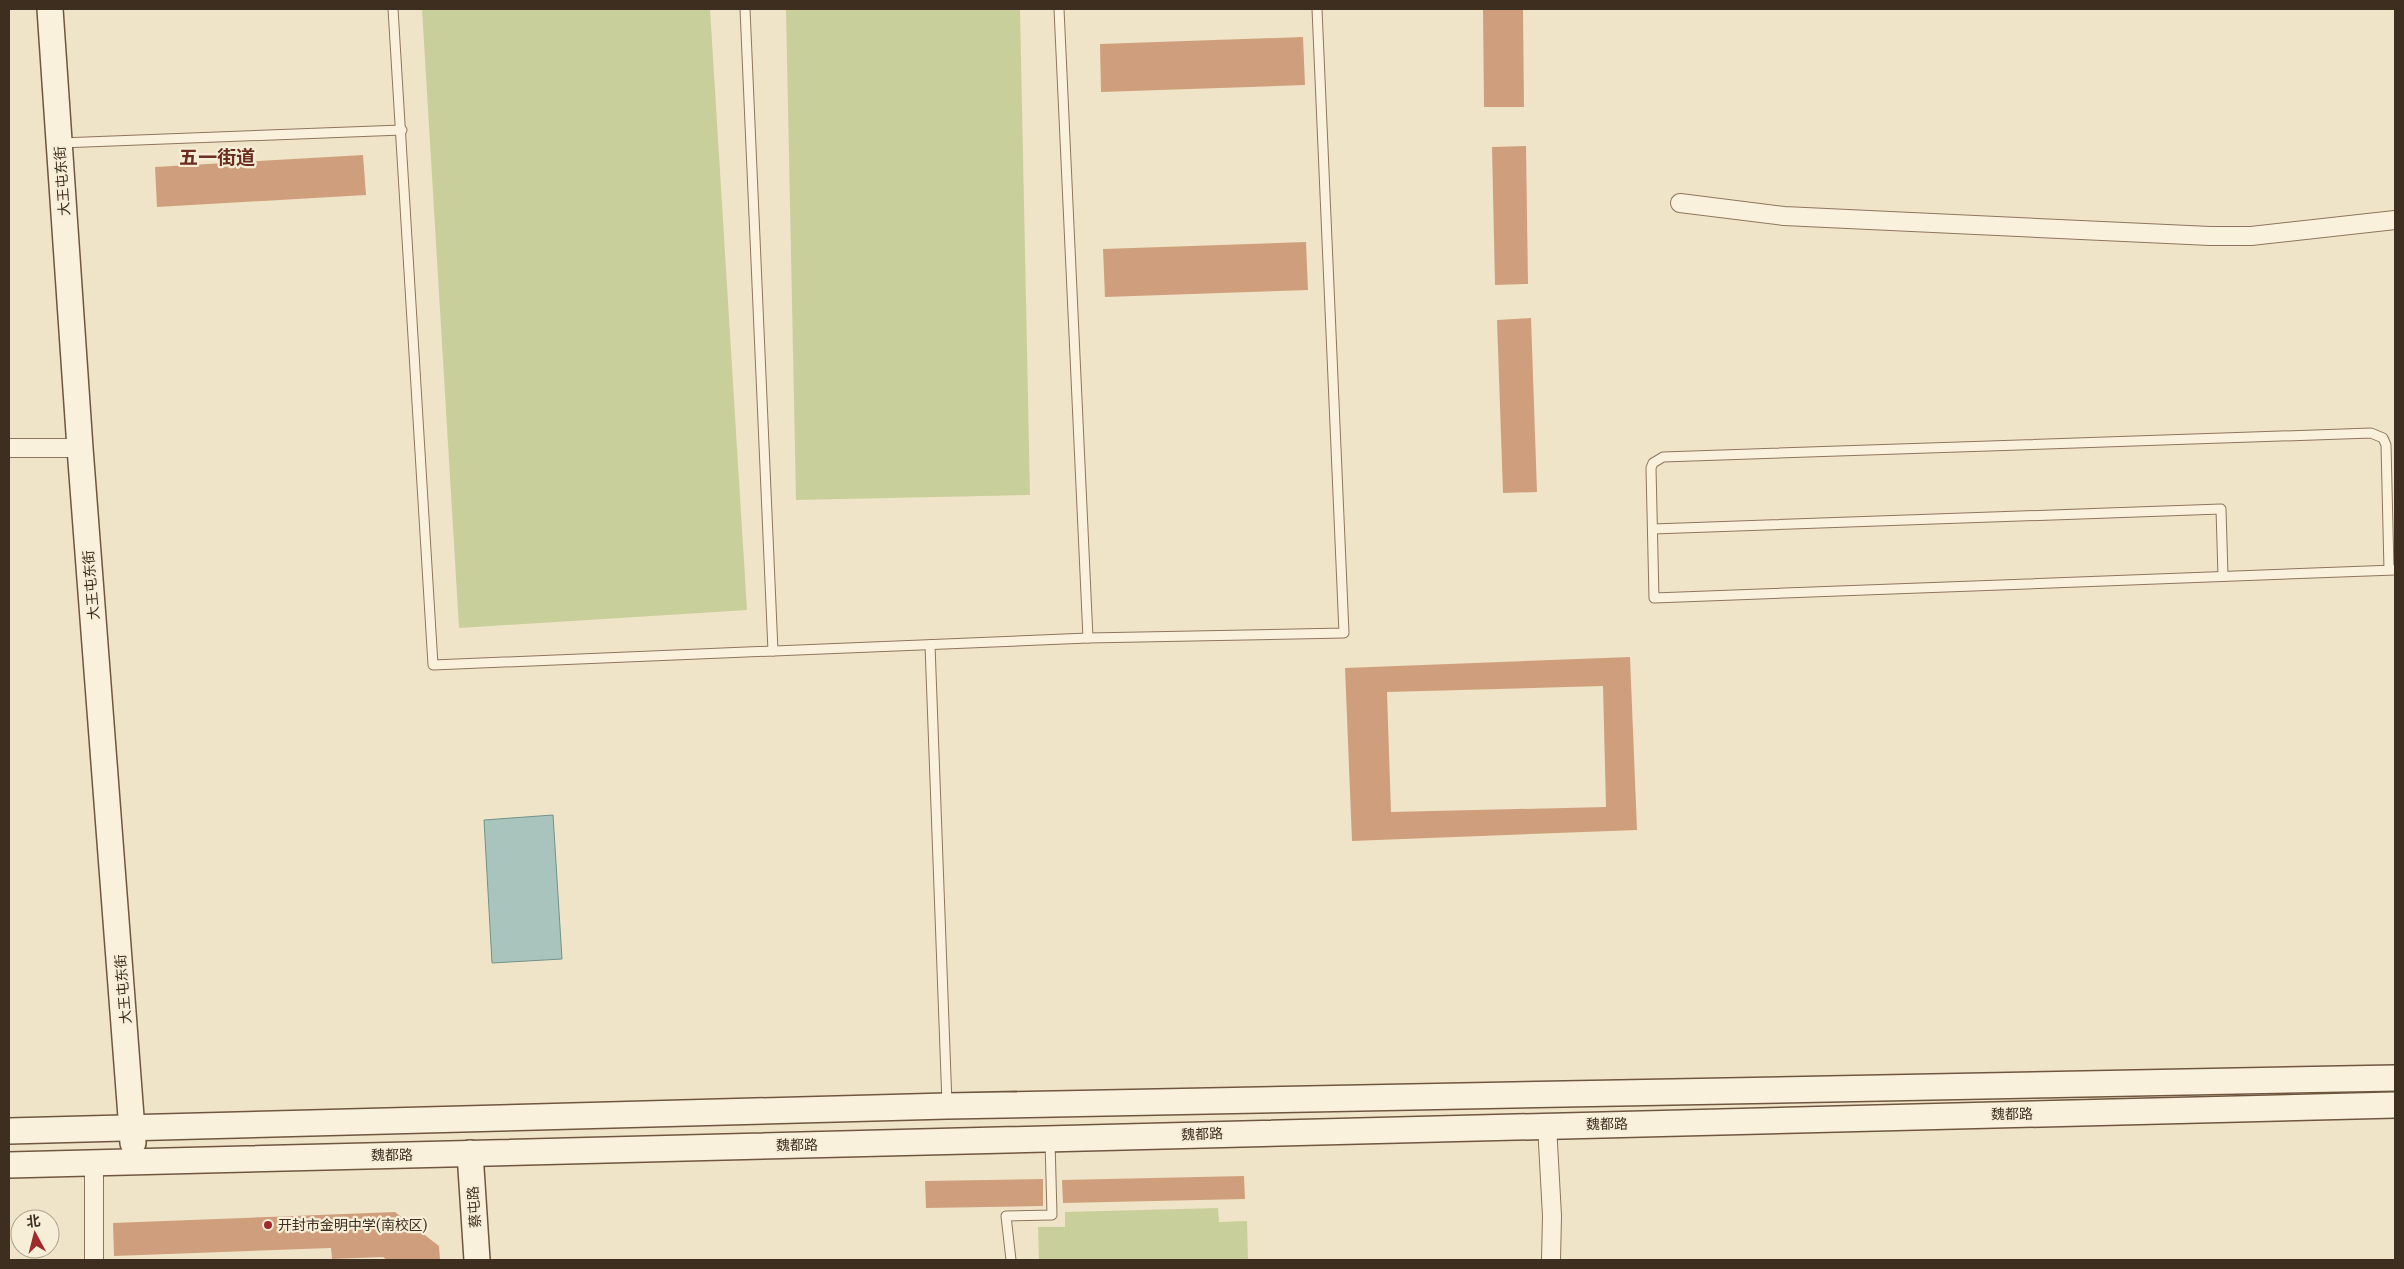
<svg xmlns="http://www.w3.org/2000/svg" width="2404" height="1269" font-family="'Libre Baskerville','Noto Sans SC',serif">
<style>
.green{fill:#c9cf9b}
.water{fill:#a9c4bc;stroke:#6f938a}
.building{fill:#cf9f7d;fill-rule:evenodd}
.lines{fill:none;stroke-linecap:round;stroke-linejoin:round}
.lane-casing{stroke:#8d765c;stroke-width:11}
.street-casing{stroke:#8d765c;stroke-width:20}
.secondary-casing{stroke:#6f573f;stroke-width:28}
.lane{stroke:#faf1dc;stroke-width:9}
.street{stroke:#faf1dc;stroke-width:18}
.secondary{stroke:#faf1dc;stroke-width:25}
.poi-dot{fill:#9e2a2b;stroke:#f7eed8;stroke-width:2}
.labels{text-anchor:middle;stroke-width:4.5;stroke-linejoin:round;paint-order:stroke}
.street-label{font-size:14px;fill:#3d2e20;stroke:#f7eed8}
.poi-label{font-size:14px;fill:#3d2e20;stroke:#f7eed8;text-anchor:start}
.district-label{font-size:19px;font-weight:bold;fill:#6b2e1e;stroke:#f7eed8}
</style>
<rect width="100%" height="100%" fill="#f0e4c8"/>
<g class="green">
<path d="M422,9H710L747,610L459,628Z"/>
<path d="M1020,9L1030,495L796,500L786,10Z"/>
<path d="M1218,1208L1219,1222L1247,1221L1248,1260H1039L1038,1227H1065V1212Z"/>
</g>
<path class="water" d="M553,815L562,959L492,963L484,820Z"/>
<g class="building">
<path d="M1483,9H1523L1524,107H1484Z"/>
<path d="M1303,37L1305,85L1101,92L1100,44Z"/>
<path d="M1526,146L1528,284L1495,285L1492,147Z"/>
<path d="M363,155L366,195L157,207L155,167Z"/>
<path d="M1306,242L1308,290L1105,297L1103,249Z"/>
<path d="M1531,318L1537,492L1503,493L1497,320Z"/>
<path d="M1630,657L1637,830L1352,841L1345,668ZM1603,686L1606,807L1391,812L1387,692Z"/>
<path d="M1244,1176L1245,1199L1063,1203L1062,1180Z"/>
<path d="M1043,1179V1206L926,1208L925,1181Z"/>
<path d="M395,1212L439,1246L440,1260H387L383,1257L332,1259L331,1248L114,1256L113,1223Z"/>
</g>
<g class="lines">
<defs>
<g id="lane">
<path d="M393,9L433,665L1088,638L1344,633L1317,9"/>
<path d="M745,9L773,651"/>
<path d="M1059,9L1088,638"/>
<path d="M60,143L402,130"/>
<path d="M1653,529L2221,509L2223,576"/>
<path d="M2389,570L2386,445L2383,438L2371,433L1663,457L1653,463L1651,468L1654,598L2395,570"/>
<path d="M930,645L947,1104"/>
<path d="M1011,1260L1006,1216L1052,1215L1050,1141"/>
</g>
<g id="street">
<path d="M1680,203L1784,216L2210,236H2251L2395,220"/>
<path d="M9,448H80"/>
<path d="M1547,1125L1552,1216L1551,1260"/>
<path d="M94,1163V1260"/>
</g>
<g id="secondary">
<path d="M50,9L80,448L133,1143"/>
<path d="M9,1131L947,1106L2395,1078"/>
<path d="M470,1153L477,1260"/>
<path d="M9,1165L2395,1105"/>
</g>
</defs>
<use href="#lane" class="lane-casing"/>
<use href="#street" class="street-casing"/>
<use href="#secondary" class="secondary-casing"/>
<use href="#lane" class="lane"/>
<use href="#street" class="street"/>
<use href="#secondary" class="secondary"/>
</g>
<circle class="poi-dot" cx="268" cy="1225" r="5"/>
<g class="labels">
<g class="street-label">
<text transform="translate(62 181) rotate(-94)" y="5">大王屯东街</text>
<text transform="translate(91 585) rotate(-95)" y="5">大王屯东街</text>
<text transform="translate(123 989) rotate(-95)" y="5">大王屯东街</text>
<text transform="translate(2012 1114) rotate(-1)" y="5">魏都路</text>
<text transform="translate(1607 1124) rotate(-1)" y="5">魏都路</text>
<text transform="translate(1202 1134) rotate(-2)" y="5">魏都路</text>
<text transform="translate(797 1145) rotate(-1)" y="5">魏都路</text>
<text transform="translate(392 1155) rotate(-1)" y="5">魏都路</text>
<text transform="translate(474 1207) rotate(-94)" y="5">蔡屯路</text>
</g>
<g class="poi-label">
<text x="278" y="1230">开封市金明中学(南校区)</text>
</g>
<g class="district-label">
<text x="217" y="164">五一街道</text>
</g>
</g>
<rect width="2404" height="1269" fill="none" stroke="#3d2e20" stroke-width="20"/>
<g transform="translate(35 1234) rotate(353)"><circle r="24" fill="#f7eed8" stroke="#ada18e"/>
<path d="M0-4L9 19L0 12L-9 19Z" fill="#9e2a2b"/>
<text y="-8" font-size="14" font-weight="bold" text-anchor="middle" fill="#3d2e20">北</text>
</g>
</svg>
